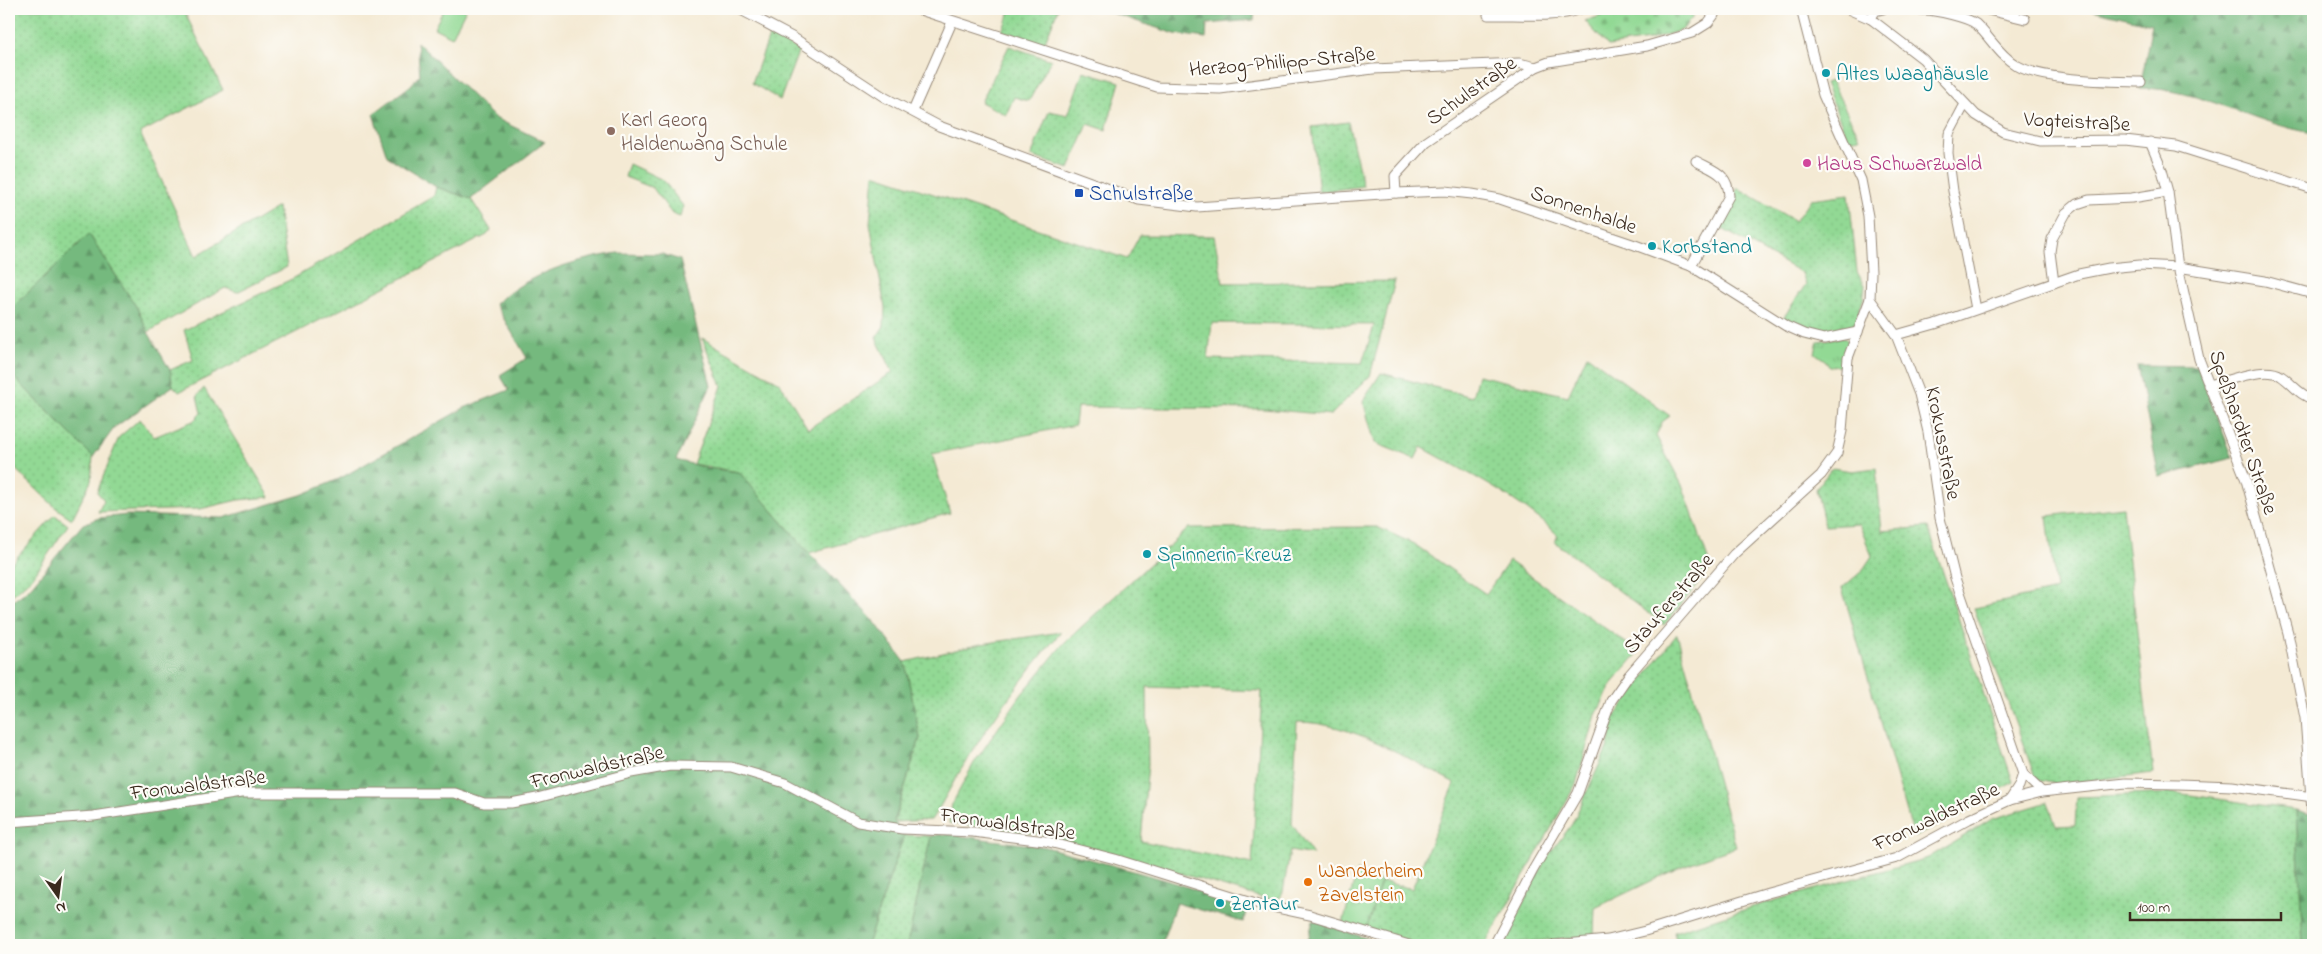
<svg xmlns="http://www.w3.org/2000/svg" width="2322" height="954" font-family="'Indie Flower',sans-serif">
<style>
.grass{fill:url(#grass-dots);stroke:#668259;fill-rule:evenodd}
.forest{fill:url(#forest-firs);stroke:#58724e}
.cemetery{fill:url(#cemetery-stones);stroke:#668259}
.park{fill:url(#park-tufts);stroke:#668259}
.pitch{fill:#92d994;stroke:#668259}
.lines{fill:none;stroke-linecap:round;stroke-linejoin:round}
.street-casing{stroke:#988a79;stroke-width:11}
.street{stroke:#fff;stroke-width:9}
.culture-dot{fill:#0f9aa8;stroke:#fdfcf7;stroke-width:2}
.education-dot{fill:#8d6e63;stroke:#fdfcf7;stroke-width:2}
.hotel-dot{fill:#d1479c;stroke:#fdfcf7;stroke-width:2}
.transit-dot{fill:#1a4fb4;stroke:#fdfcf7;stroke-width:2}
.food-dot{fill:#e8710a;stroke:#fdfcf7;stroke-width:2}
.labels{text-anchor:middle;stroke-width:4.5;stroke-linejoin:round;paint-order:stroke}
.street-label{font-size:21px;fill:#3b2a1e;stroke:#fdfcf7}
.culture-label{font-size:21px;fill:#0d838f;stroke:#fdfcf7;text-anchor:start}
.education-label{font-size:21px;fill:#785e54;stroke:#fdfcf7;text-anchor:start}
.hotel-label{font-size:21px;fill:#b23c85;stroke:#fdfcf7;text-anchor:start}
.transit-label{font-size:21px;fill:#164399;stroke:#fdfcf7;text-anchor:start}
.food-label{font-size:21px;fill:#c56008;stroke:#fdfcf7;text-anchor:start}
</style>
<defs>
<pattern id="grass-dots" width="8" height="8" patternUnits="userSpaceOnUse" patternTransform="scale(1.25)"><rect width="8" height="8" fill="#92d994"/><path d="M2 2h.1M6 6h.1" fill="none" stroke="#7fba7f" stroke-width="1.8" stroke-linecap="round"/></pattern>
<pattern id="forest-firs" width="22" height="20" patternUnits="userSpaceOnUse" patternTransform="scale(1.25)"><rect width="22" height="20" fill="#75b97e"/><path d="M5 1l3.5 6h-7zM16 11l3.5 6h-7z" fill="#619767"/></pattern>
<pattern id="cemetery-stones" width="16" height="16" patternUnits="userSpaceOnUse" patternTransform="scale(1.25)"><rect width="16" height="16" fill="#92d994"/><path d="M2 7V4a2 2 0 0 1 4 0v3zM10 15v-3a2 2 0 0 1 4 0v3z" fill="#7fba7f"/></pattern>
<pattern id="park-tufts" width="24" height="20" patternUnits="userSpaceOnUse" patternTransform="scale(1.25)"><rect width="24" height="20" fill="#92d994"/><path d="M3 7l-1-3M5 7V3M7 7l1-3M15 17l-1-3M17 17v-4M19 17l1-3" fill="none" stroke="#7fba7f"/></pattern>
</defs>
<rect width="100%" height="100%" fill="#fdfcf7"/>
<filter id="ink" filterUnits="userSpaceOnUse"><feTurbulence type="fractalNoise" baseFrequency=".02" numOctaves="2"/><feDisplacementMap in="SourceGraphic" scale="10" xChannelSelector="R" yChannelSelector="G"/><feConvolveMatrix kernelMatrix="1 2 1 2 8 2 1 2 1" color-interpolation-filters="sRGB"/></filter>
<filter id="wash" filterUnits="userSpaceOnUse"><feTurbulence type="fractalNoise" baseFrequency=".0096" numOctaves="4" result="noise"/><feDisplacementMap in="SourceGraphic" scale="20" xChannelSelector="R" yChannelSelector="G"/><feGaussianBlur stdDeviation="1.12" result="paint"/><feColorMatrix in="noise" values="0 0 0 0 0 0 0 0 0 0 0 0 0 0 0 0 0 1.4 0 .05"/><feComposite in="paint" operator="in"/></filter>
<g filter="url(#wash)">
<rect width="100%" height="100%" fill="#f4ead4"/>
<g class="grass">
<path d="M9,9H183L223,90L140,133L196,256L278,207L287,267L237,292L225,288L148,332L137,308L89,234L9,311Z"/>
<path d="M1011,9H1058L1044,44L1002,31Z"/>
<path d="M770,34L799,50L780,100L752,83Z"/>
<path d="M1009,46L1051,60L1029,101L1014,97L1006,115L981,102Z"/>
<path d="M1083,71L1120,82L1106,130L1088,124L1069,169L1031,156L1049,111L1068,115Z"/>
<path d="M1348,122L1363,186L1319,192L1312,127Z"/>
<path d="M629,164L663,180L683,206L680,217L672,214L653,188L625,177Z"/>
<path d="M874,174L1127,259L1140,235L1214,236L1223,283L1395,281L1370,376L1331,415L1264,409L1077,407L1075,425L932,454L950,513L809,553L739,472L693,464L722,386L702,338L780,383L808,429L893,372L876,338L884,326L885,308L870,223ZM1212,323L1374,325V326L1362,363L1208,359Z"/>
<path d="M436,187L471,199L491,230L487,235L179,392L173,386L170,370L193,360L184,330L294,278L434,196Z"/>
<path d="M1738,188L1795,221L1811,199L1849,194L1857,272L1865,285L1863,300L1854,327L1839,334L1811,335L1782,320L1806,284L1802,273L1717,226Z"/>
<path d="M1587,355L1670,416L1662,422L1656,436L1683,487L1711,568L1664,625L1555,542L1558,535C1519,498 1468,473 1421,447L1415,459L1375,443L1363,401L1381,373L1472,397L1478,375L1568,396Z"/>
<path d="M9,372L93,457L91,481L72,519L56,508L9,463Z"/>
<path d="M204,388L270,497L238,500L200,509L98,512L104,500L97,492L119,437L140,419L154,437L193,421L201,413L197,396Z"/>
<path d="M1832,468L1852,471L1876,468L1882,531L1928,527L2013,782L1960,815L1914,837L1842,588L1862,571L1872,556L1859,524L1825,526L1816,489Z"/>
<path d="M2123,507L2153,773L2059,784L2036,780L1974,608L2056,590L2047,516Z"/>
<path d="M55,515L68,525L32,578L9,598V566Z"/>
<path d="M1377,527L1414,544L1486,594L1509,561L1639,652L1613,682L1596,715L1576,784L1485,945H1424L1408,943L1366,930L1381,881L1412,889L1455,783C1406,758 1353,722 1297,722L1292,824L1313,855L1290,851L1283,892L1276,902L1159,867L1045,835L949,823L952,804L974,763L1021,695L1064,643L1189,528ZM1147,687L1262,691L1252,864L1141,841L1148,764Z"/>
<path d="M1061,632C1025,674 991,720 962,768C951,785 943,804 931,820L894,822L920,738L905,662L981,644Z"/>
<path d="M1677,634L1736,847L1680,867L1595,908L1594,936L1511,943L1506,940L1545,860L1572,824L1608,746L1614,717Z"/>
<path d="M2176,793L2296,810L2303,945H1677L1674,932L1762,904L1928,858L1992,819L2048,802L2056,826L2075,825L2077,797Z"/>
<path d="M904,835L931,836L907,945H867Z"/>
</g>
<g class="forest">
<path d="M1100,9H1255L1254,20L1207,24L1206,38L1175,34Z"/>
<path d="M2088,9H2313V133C2255,124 2199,88 2140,88L2152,24Z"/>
<path d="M417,42L495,118L545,142L471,199L436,187L387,156L373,114L410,86L420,75Z"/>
<path d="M89,234L137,308L148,332L170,370L173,386L115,427L93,457L9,372V311Z"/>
<path d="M618,253L662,254L680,260L711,386L676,460L707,468L739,472L809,553L874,621L905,662L920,738L894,821L904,835L867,945H9V604L29,589L83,524L99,518L127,515L223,518L301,495L339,479L464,408L509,390L500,375L527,358L495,304C530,273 573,260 618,253Z"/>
<path d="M2137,365L2197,366L2233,458L2159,477Z"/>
<path d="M2296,810L2313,815V945H2303Z"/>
<path d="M945,834L1046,847L1169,881L1238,904L1247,909L1243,922L1176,903L1161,945H907L931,836Z"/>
<path d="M1313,920L1386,945H1307Z"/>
</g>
<path class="cemetery" d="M1623,9H1686L1693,17L1682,30L1649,40L1608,46L1585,21Z"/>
<g class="park">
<path d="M1831,81L1860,138L1848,140L1825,83Z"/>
<path d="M1843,337L1849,342L1841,366L1830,367L1826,361L1815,353L1818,341Z"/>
<path d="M1357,871L1381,881L1366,930L1343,923Z"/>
</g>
<path class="pitch" d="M444,9H466L452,37L434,28Z"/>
</g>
<g filter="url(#ink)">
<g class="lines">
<defs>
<g id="street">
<path d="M739,9L794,38L884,97L939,126L1139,200L1197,207L1396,193L1445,191L1472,194L1500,199L1635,245L1691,266L1786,326L1804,334L1824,339L1858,332"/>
<path d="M917,9L1157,87L1220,89L1373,69L1519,63L1536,67"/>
<path d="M1801,9L1823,95L1861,180L1868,216L1871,272L1870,299L1896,335L1919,394L1928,432L1940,518L1955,578L2023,774L2042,792"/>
<path d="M1848,9L1871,19L1923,59L1976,115L2003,132L2040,141L2125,140L2176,146L2313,189"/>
<path d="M1906,9C1912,10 1918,9 1925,10C1935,10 1969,18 1976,24C1990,37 1999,55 2016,65C2042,81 2110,81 2141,82"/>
<path d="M1984,9L2025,19"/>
<path d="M1488,15C1515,14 1556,19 1580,9"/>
<path d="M1871,19L1875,11L1883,9"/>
<path d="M1965,104L1949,134L1948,153L1953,191L1976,309"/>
<path d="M913,111L952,22"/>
<path d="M2150,142L2162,170L2168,192L2178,267L2199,359L2246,480L2288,633L2305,718L2313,824"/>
<path d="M1396,193L1395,176L1426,142L1536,67L1549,62L1647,46L1692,33L1708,23L1714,15L1715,9"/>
<path d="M1691,266L1729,196C1728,173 1714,171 1696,161"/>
<path d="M2054,283L2050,252L2052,239L2066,213L2077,204L2089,200L2132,198L2168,192"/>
<path d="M1896,335L1935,324L2079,274L2109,268L2140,265L2178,267L2265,281L2313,294"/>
<path d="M2208,385C2227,382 2265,365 2281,376C2293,384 2299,395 2313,399"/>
<path d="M2010,800L2019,786L2023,774"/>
<path d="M9,822L94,816L241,793H455L484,803H511L537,798L631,773L670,766L731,767L785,783L858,822L902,829L973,832L1045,841L1115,859L1259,904L1310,915L1409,945"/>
<path d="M1494,945L1533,870L1578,793L1611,701L1629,675L1734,554L1821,475L1837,453L1842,431L1848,358L1870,299"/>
<path d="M1555,945L1608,940L1645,931L1768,893L1897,858L1969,819L2010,800L2042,792L2126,783L2179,784L2232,786L2313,797"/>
</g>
</defs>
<use href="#street" class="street-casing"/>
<use href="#street" class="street"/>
</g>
</g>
<g class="culture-dot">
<circle cx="1826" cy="73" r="5"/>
<circle cx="1652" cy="246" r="5"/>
<circle cx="1147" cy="554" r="5"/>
<circle cx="1220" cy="903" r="5"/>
</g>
<circle class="education-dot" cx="611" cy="131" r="5"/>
<circle class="hotel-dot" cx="1807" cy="163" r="5"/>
<rect class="transit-dot" x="1074" y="188" width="10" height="10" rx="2.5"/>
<circle class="food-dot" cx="1308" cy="882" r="5"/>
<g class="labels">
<g class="street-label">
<text transform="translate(1282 61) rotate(-5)" y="7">Herzog-Philipp-Straße</text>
<text transform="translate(1471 90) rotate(-35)" y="7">Schulstraße</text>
<text transform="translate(2077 121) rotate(3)" y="7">Vogteistraße</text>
<text transform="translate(1584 209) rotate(19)" y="7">Sonnenhalde</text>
<text transform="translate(2244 432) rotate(71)" y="7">Speßhardter Straße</text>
<text transform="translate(1944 443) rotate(79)" y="7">Krokusstraße</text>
<text transform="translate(1668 603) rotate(-49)" y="7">Stauferstraße</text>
<text transform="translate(597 766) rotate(-13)" y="7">Fronwaldstraße</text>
<text transform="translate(198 784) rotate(-7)" y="7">Fronwaldstraße</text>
<text transform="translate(1936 816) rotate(-25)" y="7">Fronwaldstraße</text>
<text transform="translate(1008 823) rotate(8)" y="7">Fronwaldstraße</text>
</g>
<g class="culture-label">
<text x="1836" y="80">Altes Waaghäusle</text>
<text x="1662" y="253">Korbstand</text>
<text x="1157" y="561">Spinnerin-Kreuz</text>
<text x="1230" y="910">Zentaur</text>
</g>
<g class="education-label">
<text x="621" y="126">Karl Georg<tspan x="621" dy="24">Haldenwang Schule</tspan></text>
</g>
<g class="hotel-label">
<text x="1817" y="170">Haus Schwarzwald</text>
</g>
<g class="transit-label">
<text x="1089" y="200">Schulstraße</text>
</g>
<g class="food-label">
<text x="1318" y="877">Wanderheim<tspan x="1318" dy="24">Zavelstein</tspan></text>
</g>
</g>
<rect width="2322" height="954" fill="none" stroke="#fdfcf7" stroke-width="30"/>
<g transform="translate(58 896) rotate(166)" stroke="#fdfcf7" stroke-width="4" paint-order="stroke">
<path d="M0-4L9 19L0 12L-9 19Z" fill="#3b2a1e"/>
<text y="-8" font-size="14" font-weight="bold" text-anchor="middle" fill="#3b2a1e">N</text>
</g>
<path d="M2130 912v8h151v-8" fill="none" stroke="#3b2a1e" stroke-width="2.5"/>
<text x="2137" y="912" font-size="15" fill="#3b2a1e" stroke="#fdfcf7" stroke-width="4" paint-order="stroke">100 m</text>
</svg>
